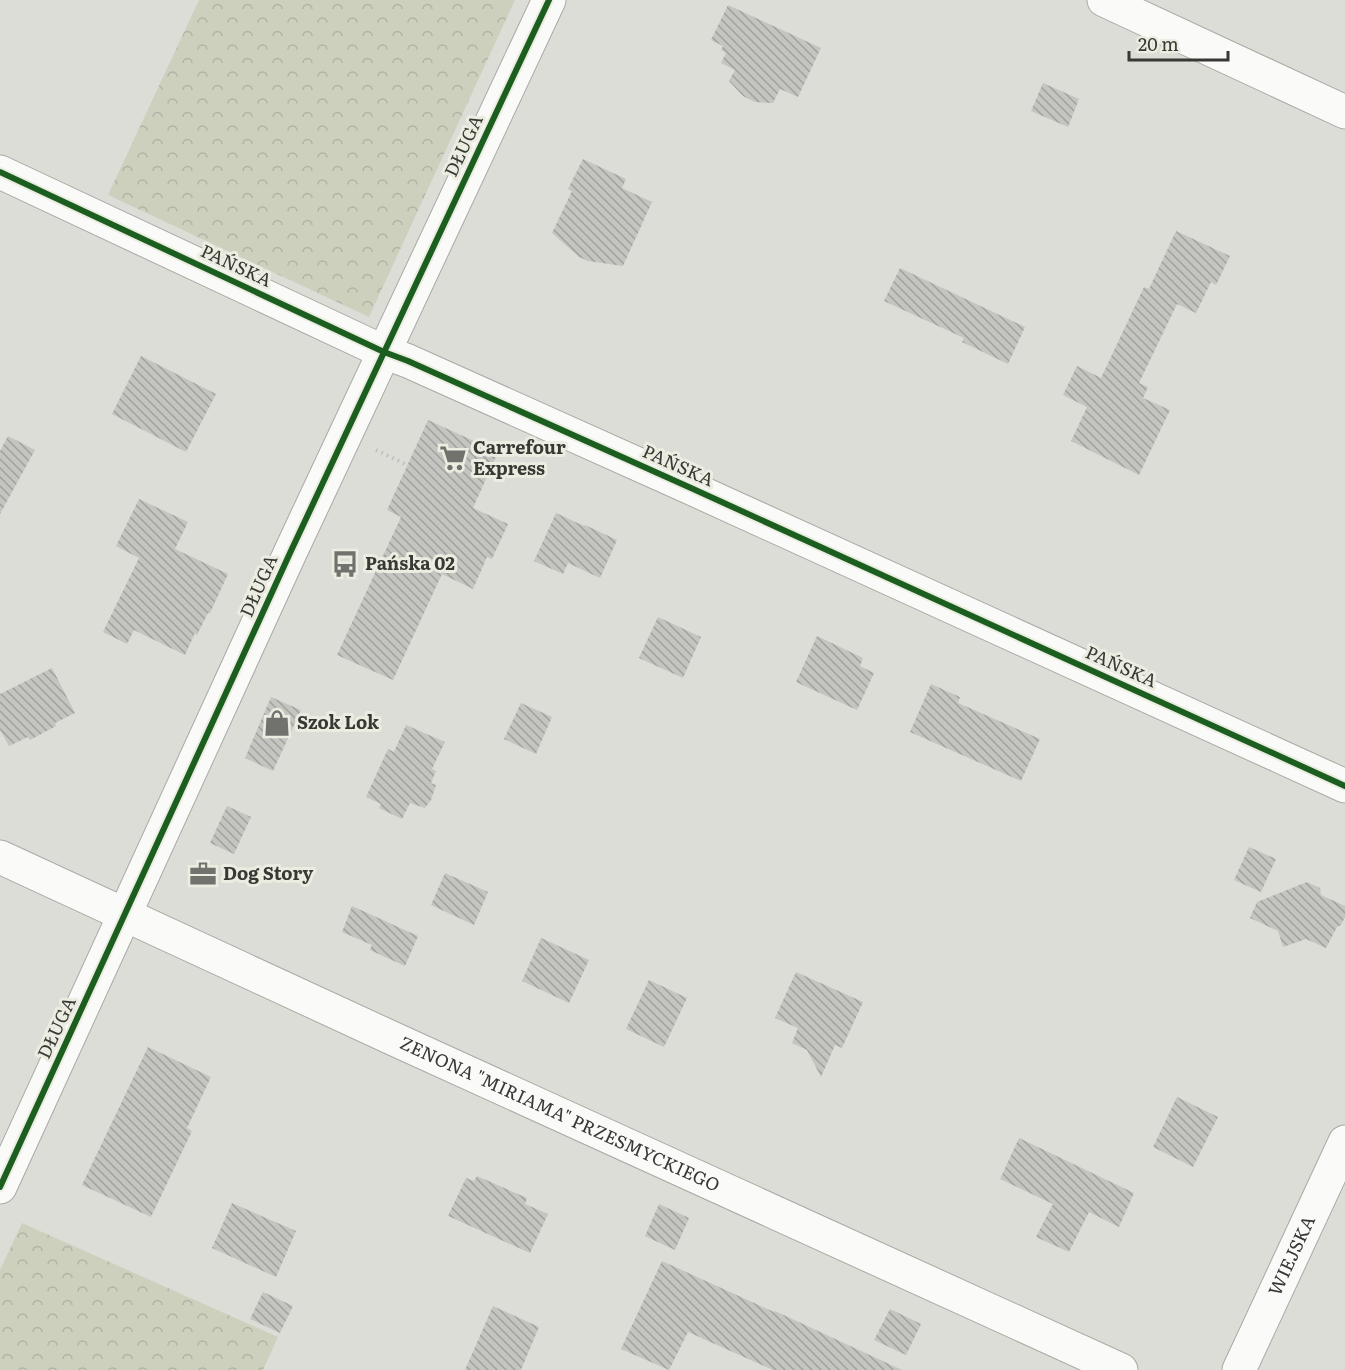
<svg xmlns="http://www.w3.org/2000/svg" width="1345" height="1370" font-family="Literata,serif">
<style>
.forest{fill:url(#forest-crowns)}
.building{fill:url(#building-back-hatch)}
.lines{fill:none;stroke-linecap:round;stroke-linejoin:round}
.street-casing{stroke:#a9aaa5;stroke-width:35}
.secondary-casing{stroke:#a9aaa5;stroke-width:35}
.path{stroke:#bdbdbb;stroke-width:4;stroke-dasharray:1.5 4.5;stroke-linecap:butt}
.street{stroke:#fafaf9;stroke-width:33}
.secondary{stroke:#fafaf9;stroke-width:33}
.cycleway-casing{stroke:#ebede1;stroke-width:10}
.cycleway{stroke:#1b5e20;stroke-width:6}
.labels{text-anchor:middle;stroke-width:6;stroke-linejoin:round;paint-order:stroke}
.street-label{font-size:18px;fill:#383934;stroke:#ebede1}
.poi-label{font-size:18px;font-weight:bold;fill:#383934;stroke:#ebede1;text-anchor:start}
</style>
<defs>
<pattern id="forest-crowns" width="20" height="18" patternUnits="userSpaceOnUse" patternTransform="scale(1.5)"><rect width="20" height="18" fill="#ced0be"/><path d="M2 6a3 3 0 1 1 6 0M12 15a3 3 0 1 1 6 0" fill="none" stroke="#b2b3a4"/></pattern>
<pattern id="building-back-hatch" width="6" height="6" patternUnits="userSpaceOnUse" patternTransform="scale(1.5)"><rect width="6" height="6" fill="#c4c4c0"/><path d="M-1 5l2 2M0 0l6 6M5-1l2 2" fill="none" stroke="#a0a09d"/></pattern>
</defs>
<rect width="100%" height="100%" fill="#dcddd7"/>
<g class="forest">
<path d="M199,0H515L369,317L108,195Z"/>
<path d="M22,1223L278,1337L263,1370H0V1270Z"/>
</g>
<g class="building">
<path d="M728,5L821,48L798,97L780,89L773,103L755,102L743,96L729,81L735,70L721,63L726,53L721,50L723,46L711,40Z"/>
<path d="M1043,83L1079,99L1068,127L1031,111Z"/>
<path d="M583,159L626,179L622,188L652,202L623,266L588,261L579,257L552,233L572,191L568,189Z"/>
<path d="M1176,231L1230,256L1216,285L1211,282L1196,313L1177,304L1139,383L1148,387L1143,398L1170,410L1139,475L1071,441L1087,407L1063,395L1077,366L1101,378L1144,287L1149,289Z"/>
<path d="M900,268L1025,327L1008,364L962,342L964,338L884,301Z"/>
<path d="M141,356L216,394L186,452L112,414Z"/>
<path d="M428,420L498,452L473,508L508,524L492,559L487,557L473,589L442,574L393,680L337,655L401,517L387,510Z"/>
<path d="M8,436L35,450L0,514V451Z"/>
<path d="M139,499L188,522L175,549L228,574L210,613H208L197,635L195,633L185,655L134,630L127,644L103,632L139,558L116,546Z"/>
<path d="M556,513L584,526L585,525L617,540L600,578L568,563L563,574L534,561Z"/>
<path d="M658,617L701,637L683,678L639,658Z"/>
<path d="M817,636L863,658L860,666L874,673L857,710L796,682Z"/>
<path d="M52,668L75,713L55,723L56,726L30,740L28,737L9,746L0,730V694Z"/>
<path d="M931,684L960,697L958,703L1040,739L1021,781L910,732Z"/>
<path d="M271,697L301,710L273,771L245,758Z"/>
<path d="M521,703L552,717L536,754L504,739Z"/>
<path d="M406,725L445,742L432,769L436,771L431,783L436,785L431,800L425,808L410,803L402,819L379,808L381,804L366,797L388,749L394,752Z"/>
<path d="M227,806L251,817L234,854L210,843Z"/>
<path d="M1249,847L1276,859L1261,892L1234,880Z"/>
<path d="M445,873L488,892L474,925L431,905Z"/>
<path d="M1307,882L1320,888L1321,895L1345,906V917L1341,925L1337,927L1326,948L1306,939L1283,947L1278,931L1250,918L1257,902Z"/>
<path d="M352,906L418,936L405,966L370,950L372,945L342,932Z"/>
<path d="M541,938L589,960L569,1003L522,981Z"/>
<path d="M796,972L863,1002L842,1048L835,1045L821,1077L807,1050L792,1043L798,1028L775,1018Z"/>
<path d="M649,980L687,998L664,1047L626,1029Z"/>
<path d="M148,1047L211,1077L187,1128L192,1131L151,1217L82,1185Z"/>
<path d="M1177,1097L1218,1117L1193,1167L1153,1147Z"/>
<path d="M1019,1138L1134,1193L1119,1227L1089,1212L1069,1252L1036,1237L1053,1204L1000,1179Z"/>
<path d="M477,1176L527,1198L525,1204L548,1214L530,1253L448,1216L466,1178L474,1181Z"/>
<path d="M232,1203L296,1231L276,1277L212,1248Z"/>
<path d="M659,1204L689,1218L675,1250L645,1236Z"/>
<path d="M662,1261L774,1312L775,1311L902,1370H773L688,1332L669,1370L621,1349Z"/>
<path d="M263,1292L293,1306L280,1333L250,1319Z"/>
<path d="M493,1306L539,1327L521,1370H465Z"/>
<path d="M890,1309L921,1324L906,1355L874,1340Z"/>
</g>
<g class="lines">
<defs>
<g id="street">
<path d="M1104,0L1345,112"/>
<path d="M0,172L384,352L408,361L691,488L1345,786"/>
<path id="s1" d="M0,857L394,1039L1121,1370"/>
<path id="s2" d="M1239,1370L1345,1142"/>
</g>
<path id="secondary" d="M0,1187L290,553L549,0"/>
</defs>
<use href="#street" class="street-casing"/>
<use href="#secondary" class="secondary-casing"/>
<path class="path" d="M376,450L407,465"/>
<use href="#street" class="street"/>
<use href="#secondary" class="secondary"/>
<defs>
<g id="cycleway">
<path d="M0,172L384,352L408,361L691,488L1345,786"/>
<path d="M0,1187L290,553L549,0"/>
</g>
</defs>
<use href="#cycleway" class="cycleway-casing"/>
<use href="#cycleway" class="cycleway"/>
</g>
<defs>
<symbol id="supermarket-bare" viewBox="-9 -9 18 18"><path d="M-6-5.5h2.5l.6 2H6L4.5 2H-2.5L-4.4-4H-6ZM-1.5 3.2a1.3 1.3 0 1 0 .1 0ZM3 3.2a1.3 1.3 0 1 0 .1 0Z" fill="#71726d" stroke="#ebede1" stroke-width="2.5" paint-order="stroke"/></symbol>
<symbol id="bus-bare" viewBox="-9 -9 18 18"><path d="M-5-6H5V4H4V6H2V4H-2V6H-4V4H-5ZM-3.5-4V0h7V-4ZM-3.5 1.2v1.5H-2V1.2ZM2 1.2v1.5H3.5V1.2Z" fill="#71726d" stroke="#ebede1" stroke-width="2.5" paint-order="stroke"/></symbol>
<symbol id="shop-bare" viewBox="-9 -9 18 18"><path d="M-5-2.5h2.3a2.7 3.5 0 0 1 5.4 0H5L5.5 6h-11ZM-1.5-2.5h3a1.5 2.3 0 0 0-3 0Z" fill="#71726d" stroke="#ebede1" stroke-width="2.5" paint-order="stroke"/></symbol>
<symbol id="office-bare" viewBox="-9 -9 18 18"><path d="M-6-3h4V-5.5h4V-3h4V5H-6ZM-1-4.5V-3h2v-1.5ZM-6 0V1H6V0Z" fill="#71726d" stroke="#ebede1" stroke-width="2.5" paint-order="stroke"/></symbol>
</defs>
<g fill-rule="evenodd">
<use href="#supermarket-bare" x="434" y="439" width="38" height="38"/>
<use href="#bus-bare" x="326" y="545" width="38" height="38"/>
<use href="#shop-bare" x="258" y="704" width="38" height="38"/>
<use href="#office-bare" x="184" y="855" width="38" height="38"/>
</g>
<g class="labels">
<g class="street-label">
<text transform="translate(464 146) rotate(-65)" y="6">DŁUGA</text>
<text transform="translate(236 266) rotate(25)" y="6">PAŃSKA</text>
<text transform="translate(678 466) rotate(24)" y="6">PAŃSKA</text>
<text transform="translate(259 586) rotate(-66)" y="6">DŁUGA</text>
<text transform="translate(1121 667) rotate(24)" y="6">PAŃSKA</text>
<text transform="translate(57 1028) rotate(-65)" y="6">DŁUGA</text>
<text dy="6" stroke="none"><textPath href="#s1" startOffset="616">ZENONA "MIRIAMA" PRZESMYCKIEGO</textPath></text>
<text dy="6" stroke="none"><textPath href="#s2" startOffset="126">WIEJSKA</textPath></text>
</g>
<g class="poi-label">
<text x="473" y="454">Carrefour<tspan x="473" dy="21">Express</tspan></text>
<text x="365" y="570">Pańska 02</text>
<text x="297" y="729">Szok Lok</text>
<text x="223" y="880">Dog Story</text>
</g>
</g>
<path d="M1129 51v9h99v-9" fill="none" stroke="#383934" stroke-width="3"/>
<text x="1138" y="51" font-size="18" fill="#383934" stroke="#ebede1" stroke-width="4.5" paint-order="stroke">20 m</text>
</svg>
